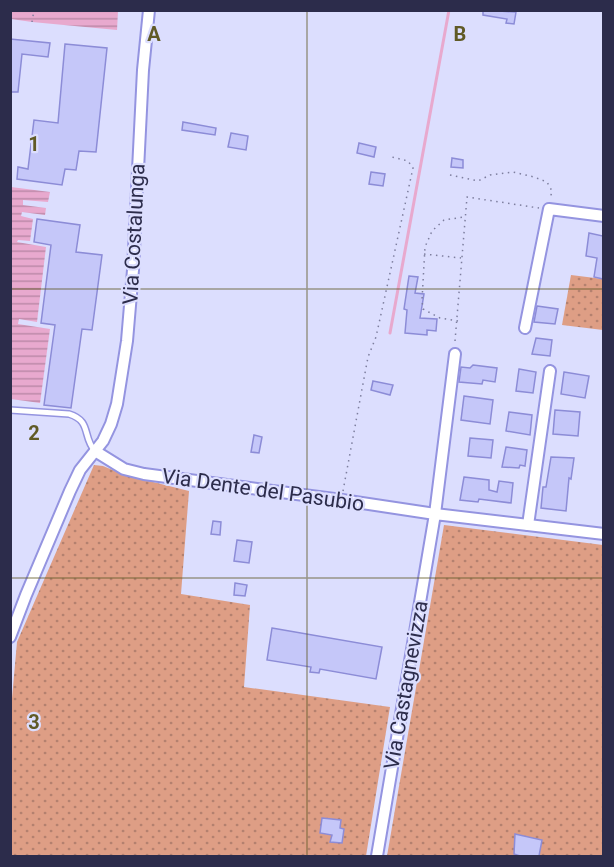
<svg xmlns="http://www.w3.org/2000/svg" width="614" height="867" font-family="Roboto,sans-serif">
<style>
.grass{fill:url(#grass-dots)}
.water{fill:url(#water-rules)}
.lines{fill:none;stroke-linecap:round;stroke-linejoin:round}
.stream{stroke:#e8a9ce;stroke-width:3}
.building{fill:#c5c7f9;stroke:#8c8cd7;stroke-width:1.5}
.service-casing{stroke:#9494e0;stroke-width:8}
.minor-casing{stroke:#9494e0;stroke-width:14}
.path{stroke:#7d7e9e;stroke-width:1.5;stroke-dasharray:1.5 4.5;stroke-linecap:butt}
.service{stroke:#fff;stroke-width:5}
.minor{stroke:#fff;stroke-width:10}
.grid{fill:none;stroke:#605a26;stroke-width:1.5;stroke-opacity:0.55}
.labels{text-anchor:middle;stroke-width:4.5;stroke-linejoin:round;paint-order:stroke}
.street-label{font-size:21px;fill:#2c2c4b;stroke:#dcdefe}
.grid-label{font-size:20px;text-anchor:middle;font-weight:bold;fill:#605a26;stroke:#dcdefe;stroke-width:4.5;stroke-linejoin:round;paint-order:stroke}
</style>
<defs>
<pattern id="grass-dots" width="8" height="8" patternUnits="userSpaceOnUse" patternTransform="scale(1.5)"><rect width="8" height="8" fill="#de9e85"/><path d="M2 2h.1M6 6h.1" fill="none" stroke="#b4816f" stroke-width="1.8" stroke-linecap="round"/></pattern>
<pattern id="water-rules" width="6" height="5" patternUnits="userSpaceOnUse" patternTransform="scale(1.5)"><rect width="6" height="5" fill="#e8a9ce"/><path d="M0 2.5h6" fill="none" stroke="#bc8aa9"/></pattern>
</defs>
<rect width="100%" height="100%" fill="#dcdefe"/>
<g class="grass">
<path d="M571,275L603,279V330L562,325Z"/>
<path d="M94,465L103,466L125,475L189,491L181,594L250,605L244,687L390,707L366,856H11L10,721L17,642Z"/>
<path d="M444,525L603,545V856H387Z"/>
</g>
<g class="water">
<path d="M10,11L11,10L118,11L117,30L32,22L11,19Z"/>
<path d="M11,187L50,192L48,202L23,200V205L46,208L45,215L22,212L21,216L33,219L30,241L18,240L17,242L46,247L37,322L19,319L18,324L50,329L40,403L11,399Z"/>
</g>
<g class="lines">
<path class="stream" d="M390,333L449,10"/>
</g>
<g class="building">
<path d="M483,10L516,12L514,24L506,23L507,19L483,15Z"/>
<path d="M10,39L50,43L48,57L22,54L18,92H10Z"/>
<path d="M65,44L107,48L96,152L79,151L76,170L65,169L62,185L17,179L18,167L28,169L34,120L58,123Z"/>
<path d="M183,122L216,128L215,135L182,130Z"/>
<path d="M231,133L248,136L246,150L228,147Z"/>
<path d="M359,143L376,147L374,157L357,153Z"/>
<path d="M452,158L463,160V168L451,167Z"/>
<path d="M371,172L385,174L383,186L369,184Z"/>
<path d="M37,219L80,225L76,252L102,255L92,330L82,329L71,408L44,405L55,325L41,323L51,245L34,242Z"/>
<path d="M589,233L603,236V279L594,277L597,258L586,256Z"/>
<path d="M409,276L418,277L415,293L424,294L420,318L437,319L436,331L427,330V335L405,333L407,310L404,309Z"/>
<path d="M537,306L558,309L555,324L534,322Z"/>
<path d="M536,338L552,340L550,356L532,354Z"/>
<path d="M473,365L497,368L495,382L483,380L482,384L459,382L461,367L470,368Z"/>
<path d="M519,369L536,372L533,393L516,391Z"/>
<path d="M564,372L589,376L585,398L561,394Z"/>
<path d="M373,381L393,385L390,395L371,390Z"/>
<path d="M464,396L493,400L490,424L461,420Z"/>
<path d="M555,410L580,412L578,436L553,434Z"/>
<path d="M509,412L532,415L530,435L506,431Z"/>
<path d="M254,435L262,437L259,453L251,452Z"/>
<path d="M470,438L493,440L491,458L468,456Z"/>
<path d="M506,447L527,450L525,466L520,465L519,468L502,467Z"/>
<path d="M551,457L574,458L571,479L569,478L566,511L541,508L543,487H546Z"/>
<path d="M464,477L489,480V490L497,492L499,481L513,483L511,503L479,499L478,502L460,500Z"/>
<path d="M213,521L221,522L220,535L211,534Z"/>
<path d="M237,540L252,542L249,563L234,561Z"/>
<path d="M235,583L247,585L245,596L234,595Z"/>
<path d="M272,628L382,647L376,679L320,669L319,673L310,672L311,667L267,660Z"/>
<path d="M322,818L341,820L340,828L344,829L342,843L330,842L332,835L320,833Z"/>
<path d="M515,834L542,840L539,856H520L514,854Z"/>
</g>
<g class="lines">
<defs>
<path id="service" d="M10,410L69,414C92,421 82,437 95,451"/>
<g id="minor">
<path d="M525,328L549,209L604,216"/>
<path d="M95,451L124,469L144,474L342,500L435,514L455,354"/>
<path d="M528,525L550,371"/>
<path d="M10,637L26,595L70,491L80,470L103,441L111,424L117,404L127,341L133,270L143,70L149,10"/>
<path d="M377,856L435,514L604,534"/>
</g>
</defs>
<use href="#service" class="service-casing"/>
<use href="#minor" class="minor-casing"/>
<g class="path">
<path d="M32,22L34,10"/>
<path d="M450,175L478,181L490,175L513,172L534,177L547,182L552,191L550,199"/>
<path d="M424,254L461,258"/>
<path d="M458,321L440,318L423,309L422,300L425,247L432,231L444,220L464,217"/>
<path d="M455,341L467,197L539,208"/>
<path d="M343,491L368,357L376,337L413,168L408,161L392,157"/>
</g>
<use href="#service" class="service"/>
<use href="#minor" class="minor"/>
</g>
<path class="grid" d="M307,10V856M10,289H604M10,578H604"/>
<g class="labels">
<g class="street-label">
<text transform="translate(134 234) rotate(-87)" y="7">Via Costalunga</text>
<text transform="translate(263 490) rotate(8)" y="7">Via Dente del Pasubio</text>
<text transform="translate(406 685) rotate(-80)" y="7">Via Castagnevizza</text>
</g>
</g>
<g class="grid-label">
<text x="154" y="41">A</text>
<text x="460" y="41">B</text>
<text x="34" y="151">1</text>
<text x="34" y="440">2</text>
<text x="34" y="729">3</text>
</g>
<rect width="614" height="867" fill="none" stroke="#2c2c4b" stroke-width="24"/>
</svg>
